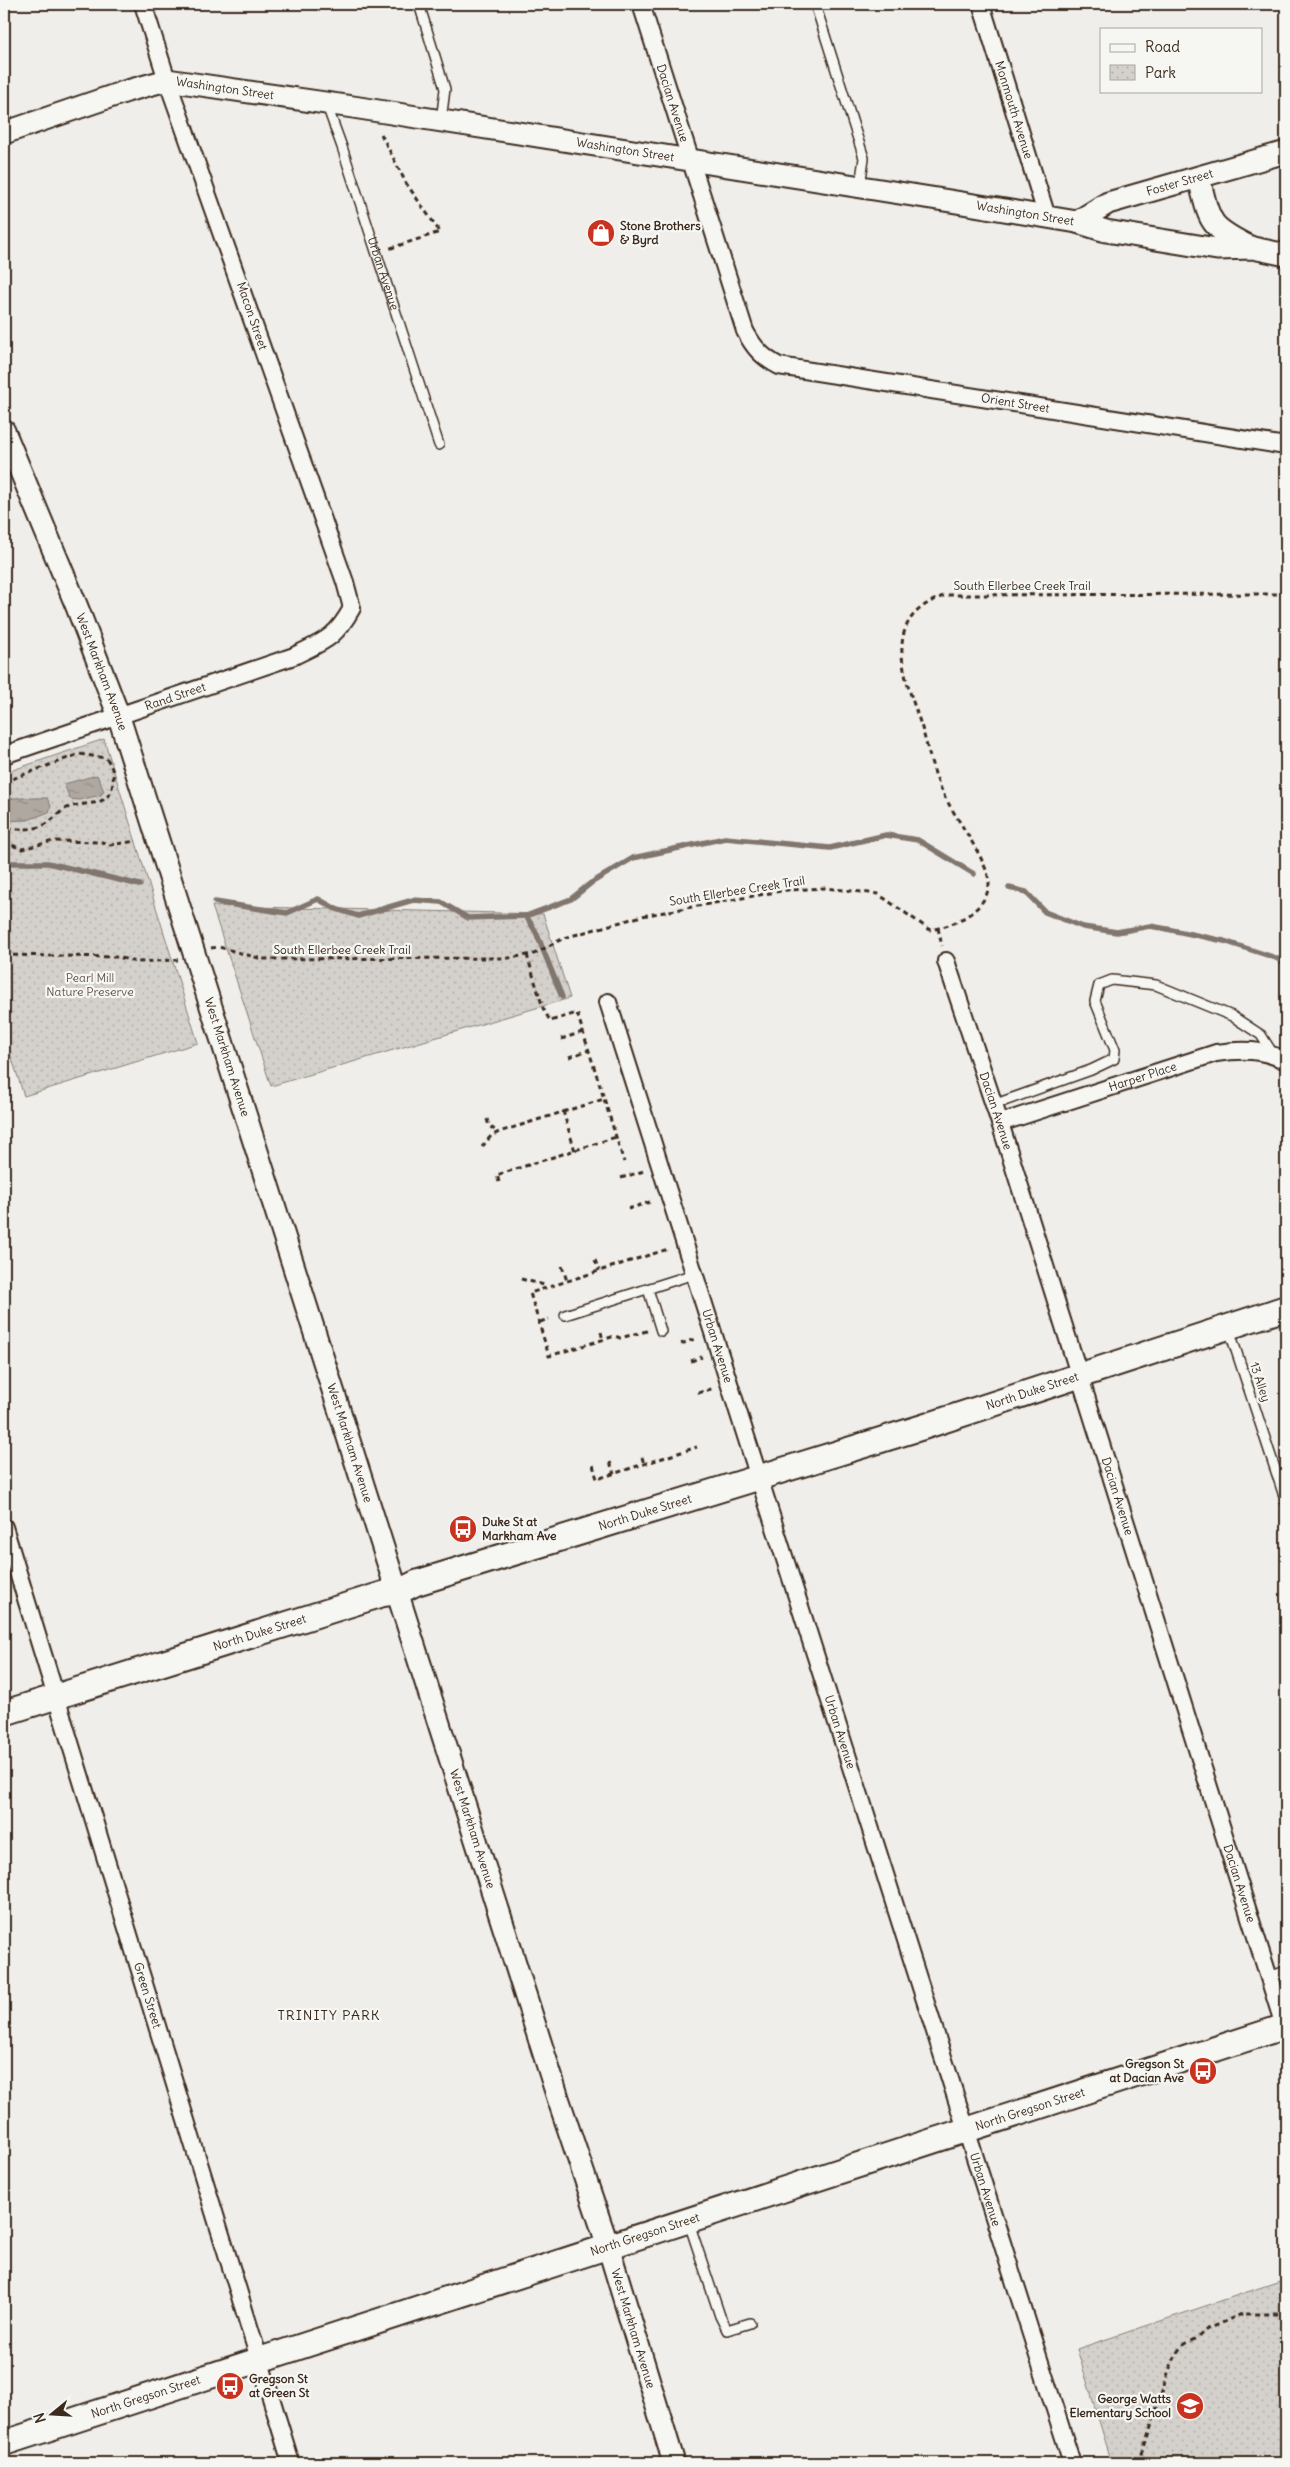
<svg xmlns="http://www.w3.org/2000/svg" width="1290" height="2467" font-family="Delius,sans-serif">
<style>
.park{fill:url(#park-dots);stroke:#887e75}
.water{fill:url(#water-ripples);stroke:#81766d}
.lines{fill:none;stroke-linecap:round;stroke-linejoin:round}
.stream{stroke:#81766d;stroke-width:5.5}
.service-casing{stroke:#3b2a1e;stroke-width:12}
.minor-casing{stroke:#3b2a1e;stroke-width:20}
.tertiary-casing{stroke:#3b2a1e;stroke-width:25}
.secondary-casing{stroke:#3b2a1e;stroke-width:28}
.path{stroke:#3b2a1e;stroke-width:3;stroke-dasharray:5 4;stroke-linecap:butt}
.service{stroke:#f6f6f2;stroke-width:9}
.minor{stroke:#f6f6f2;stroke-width:16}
.tertiary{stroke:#f6f6f2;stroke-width:21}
.secondary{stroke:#f6f6f2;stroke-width:24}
.labels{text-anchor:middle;stroke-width:4.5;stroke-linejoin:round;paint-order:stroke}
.street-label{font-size:12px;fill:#3b2a1e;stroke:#f6f6f2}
.poi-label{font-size:12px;font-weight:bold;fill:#3b2a1e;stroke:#f6f6f2;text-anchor:start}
.park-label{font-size:12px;fill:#61544a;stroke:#f6f6f2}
.neighbourhood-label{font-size:14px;letter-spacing:1px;fill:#3b2a1e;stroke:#f6f6f2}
</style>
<defs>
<pattern id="park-dots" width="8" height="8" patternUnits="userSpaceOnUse" patternTransform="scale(1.25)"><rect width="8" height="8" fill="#d4d1cc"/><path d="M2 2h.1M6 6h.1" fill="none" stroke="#b7b4af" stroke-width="1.8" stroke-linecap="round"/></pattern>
<pattern id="water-ripples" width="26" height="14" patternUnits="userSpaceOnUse" patternTransform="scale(1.25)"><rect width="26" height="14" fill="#afa8a1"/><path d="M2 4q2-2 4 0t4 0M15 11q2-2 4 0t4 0" fill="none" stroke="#908983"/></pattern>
</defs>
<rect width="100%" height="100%" fill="#efeeea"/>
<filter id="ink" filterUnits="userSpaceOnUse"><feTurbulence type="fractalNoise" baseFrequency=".02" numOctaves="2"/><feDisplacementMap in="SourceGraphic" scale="10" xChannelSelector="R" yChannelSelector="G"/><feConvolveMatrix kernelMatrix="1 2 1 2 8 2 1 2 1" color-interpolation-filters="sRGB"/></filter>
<g filter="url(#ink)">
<g class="park">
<path d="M104,739L198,1043L24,1096L4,1034V773Z"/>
<path d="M212,906L543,914L570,998L271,1086Z"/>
<path d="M1286,2279V2463H1112L1077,2349Z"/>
</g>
<g class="water">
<path d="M97,775L104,791L101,795L79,800L70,799L64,784Z"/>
<path d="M15,798H47L51,806L49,812L28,820L4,821V800Z"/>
</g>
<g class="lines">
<g class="stream">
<path d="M4,863H48L140,885"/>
<path d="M1009,888L1026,892L1045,912L1083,927L1117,932L1150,926L1167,929L1224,941L1276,958L1286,964"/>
<path d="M215,902L287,913L318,899L336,909L358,916L413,900L441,902L468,918L526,916L571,899L591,883L633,858L725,838L830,848L886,835L918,840L974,874"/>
<path d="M526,916L536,932L562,997"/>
</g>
<defs>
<g id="service">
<path d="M419,4L445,89L441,121"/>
<path d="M815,4L864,158L860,186"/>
<path id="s1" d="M326,103L342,147L439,445"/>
<path d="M993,1105L1091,1070L1114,1059L1115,1050L1095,1001L1099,985L1112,980L1156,985L1232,1016L1261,1035L1273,1054"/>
<path d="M648,1289L661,1331"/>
<path d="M565,1315L694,1274"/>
<path d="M1229,1329L1286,1502"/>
<path d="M1269,1977L1286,1971"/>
<path d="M688,2220L720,2316L727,2330L750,2323"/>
</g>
<g id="minor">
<path id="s2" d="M641,4L745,331C754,348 762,357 779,366L1286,446"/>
<path id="s3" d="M981,4L1047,217"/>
<path id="s4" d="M4,755L294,656C324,641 335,639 352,608L345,582L167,80L143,4"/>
<path id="s5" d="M946,961L1000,1123L1286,2032"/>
<path id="s6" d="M608,1002L1072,2463"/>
<path id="s7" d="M1000,1123L1216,1053C1242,1049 1263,1049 1286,1061"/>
<path id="s8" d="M4,1527L291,2463"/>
</g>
<g id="tertiary">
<path id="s9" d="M4,133L127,91L167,80L353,107L950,201L1077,222L1106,231L1217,249L1253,248L1286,255"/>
<path d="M1199,178C1210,223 1208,226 1250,247"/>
<path id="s10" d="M1077,222L1108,203L1286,152"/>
<path id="s11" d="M4,431L77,607L118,714L558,2098L608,2246L674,2463"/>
</g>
<g id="secondary">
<path id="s12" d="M4,1713L383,1594L398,1592L416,1583L923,1427L1286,1308"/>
<path id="s13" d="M4,2443L1286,2026"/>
</g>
</defs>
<use href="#service" class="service-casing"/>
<use href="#minor" class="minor-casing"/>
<use href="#tertiary" class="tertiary-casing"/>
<use href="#secondary" class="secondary-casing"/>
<g class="path">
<path d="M381,134L406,183L440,232L388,249"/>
<path d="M4,782L79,754L106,758C112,765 114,774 113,783C109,810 85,800 67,808C59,812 53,820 46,824C34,831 17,829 4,828"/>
<path d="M4,842L22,849L53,841L102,842L110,845L136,841"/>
<path d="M938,928L942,946"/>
<path d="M211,948L219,947L262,959L509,958L534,954L564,938L642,916L787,890L825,888L878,894L930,930C953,926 987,911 989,884C990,863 953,815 943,793C933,773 928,749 922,728C905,677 877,617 947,595L1286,594"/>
<path d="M4,955L118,957L136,962L178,960"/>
<path d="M527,955L543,1008L550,1021L577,1013L624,1162"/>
<path d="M561,1039L583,1032"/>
<path d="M569,1057L589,1050"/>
<path d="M563,1111L575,1151"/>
<path d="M487,1119L489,1126L498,1132"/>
<path d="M482,1147L491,1136L499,1132L604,1099"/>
<path d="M621,1178L644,1171"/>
<path d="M499,1182L497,1175L616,1137"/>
<path d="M628,1209L653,1201"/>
<path d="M595,1260L599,1271"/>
<path d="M562,1266L567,1281"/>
<path d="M521,1279L544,1285L545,1288"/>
<path d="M540,1322L549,1319"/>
<path d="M647,1331L620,1338L615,1336L549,1356L530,1293L668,1249"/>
<path d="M601,1332L603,1340"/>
<path d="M681,1344L697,1338"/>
<path d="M691,1361L702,1357"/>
<path d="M698,1393L714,1388"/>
<path d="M642,1457L644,1464"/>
<path d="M610,1462L614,1474"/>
<path d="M593,1465L597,1479L697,1447"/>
<path d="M1139,2463L1169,2370L1178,2351L1184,2344L1197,2338L1207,2329L1242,2314H1286"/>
</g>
<use href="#service" class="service"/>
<use href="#minor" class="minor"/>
<use href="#tertiary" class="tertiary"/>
<use href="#secondary" class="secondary"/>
</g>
</g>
<defs>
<symbol id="shop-disc" viewBox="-11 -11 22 22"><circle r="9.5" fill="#c8321e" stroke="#f6f6f2"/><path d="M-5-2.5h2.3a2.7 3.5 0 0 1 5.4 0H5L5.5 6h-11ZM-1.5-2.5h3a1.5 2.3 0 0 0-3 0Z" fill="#fff"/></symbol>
<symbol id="bus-disc" viewBox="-11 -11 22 22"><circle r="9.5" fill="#c8321e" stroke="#f6f6f2"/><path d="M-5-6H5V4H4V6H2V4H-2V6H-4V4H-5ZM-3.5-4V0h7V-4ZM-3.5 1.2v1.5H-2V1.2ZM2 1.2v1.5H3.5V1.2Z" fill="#fff"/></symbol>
<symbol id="school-disc" viewBox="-11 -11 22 22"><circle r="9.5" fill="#c8321e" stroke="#f6f6f2"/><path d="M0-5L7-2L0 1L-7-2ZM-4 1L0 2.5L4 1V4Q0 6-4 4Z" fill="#fff"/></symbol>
</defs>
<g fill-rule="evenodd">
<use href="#shop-disc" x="585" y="217" width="32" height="32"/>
<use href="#bus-disc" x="447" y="1513" width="32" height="32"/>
<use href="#bus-disc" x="1187" y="2055" width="32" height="32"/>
<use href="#bus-disc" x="214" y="2370" width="32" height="32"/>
<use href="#school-disc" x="1174" y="2390" width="32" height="32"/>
</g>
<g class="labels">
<g class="street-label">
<text dy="4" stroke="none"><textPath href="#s9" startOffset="230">Washington Street</textPath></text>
<text dy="4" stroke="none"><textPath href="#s2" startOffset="104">Dacian Avenue</textPath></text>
<text dy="4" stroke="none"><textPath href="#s3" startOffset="111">Monmouth Avenue</textPath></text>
<text dy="4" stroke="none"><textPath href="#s9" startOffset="635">Washington Street</textPath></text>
<text dy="4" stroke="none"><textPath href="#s10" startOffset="111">Foster Street</textPath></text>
<text dy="4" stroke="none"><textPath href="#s9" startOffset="1040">Washington Street</textPath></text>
<text dy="4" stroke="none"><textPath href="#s1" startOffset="180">Urban Avenue</textPath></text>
<text transform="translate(252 316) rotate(71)" y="4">Macon Street</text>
<text dy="4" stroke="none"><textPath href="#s2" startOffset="632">Orient Street</textPath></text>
<text x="1022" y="590">South Ellerbee Creek Trail</text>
<text dy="4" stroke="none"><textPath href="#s11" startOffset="260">West Markham Avenue</textPath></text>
<text dy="4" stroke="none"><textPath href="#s4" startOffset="181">Rand Street</textPath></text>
<text transform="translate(737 891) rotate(-9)" y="4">South Ellerbee Creek Trail</text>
<text x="342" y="954">South Ellerbee Creek Trail</text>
<text dy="4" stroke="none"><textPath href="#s11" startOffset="665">West Markham Avenue</textPath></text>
<text dy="4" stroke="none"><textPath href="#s7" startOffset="150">Harper Place</textPath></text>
<text dy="4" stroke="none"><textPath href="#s5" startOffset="158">Dacian Avenue</textPath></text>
<text dy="4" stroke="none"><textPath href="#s6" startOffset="361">Urban Avenue</textPath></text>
<text transform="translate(1260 1382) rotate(72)" y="4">13 Alley</text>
<text dy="4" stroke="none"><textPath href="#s12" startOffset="1078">North Duke Street</textPath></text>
<text dy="4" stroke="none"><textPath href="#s11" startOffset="1070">West Markham Avenue</textPath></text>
<text dy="4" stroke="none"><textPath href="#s5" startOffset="562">Dacian Avenue</textPath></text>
<text dy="4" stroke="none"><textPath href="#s12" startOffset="672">North Duke Street</textPath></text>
<text dy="4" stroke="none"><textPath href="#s12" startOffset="268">North Duke Street</textPath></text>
<text dy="4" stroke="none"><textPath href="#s6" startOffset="766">Urban Avenue</textPath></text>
<text dy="4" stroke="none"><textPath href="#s11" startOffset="1475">West Markham Avenue</textPath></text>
<text dy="4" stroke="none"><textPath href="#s5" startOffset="968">Dacian Avenue</textPath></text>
<text dy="4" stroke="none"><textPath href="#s8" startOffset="490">Green Street</textPath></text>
<text dy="4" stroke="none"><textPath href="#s13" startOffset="1079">North Gregson Street</textPath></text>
<text dy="4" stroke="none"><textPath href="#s6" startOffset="1246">Urban Avenue</textPath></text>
<text dy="4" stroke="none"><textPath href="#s13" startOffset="674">North Gregson Street</textPath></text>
<text dy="4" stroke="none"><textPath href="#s11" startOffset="2000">West Markham Avenue</textPath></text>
<text dy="4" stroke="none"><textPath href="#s13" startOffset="149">North Gregson Street</textPath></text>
</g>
<g class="poi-label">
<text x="620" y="230">Stone Brothers<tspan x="620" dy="14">&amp; Byrd</tspan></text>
<text x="482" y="1526">Duke St at<tspan x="482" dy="14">Markham Ave</tspan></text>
<text x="1184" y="2068" text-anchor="end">Gregson St<tspan x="1184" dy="14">at Dacian Ave</tspan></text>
<text x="249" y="2383">Gregson St<tspan x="249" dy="14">at Green St</tspan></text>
<text x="1171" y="2403" text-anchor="end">George Watts<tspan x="1171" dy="14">Elementary School</tspan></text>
</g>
<g class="park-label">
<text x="90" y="982">Pearl Mill<tspan x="90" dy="14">Nature Preserve</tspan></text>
</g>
<g class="neighbourhood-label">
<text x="329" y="2020">TRINITY PARK</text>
</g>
</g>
<rect width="1290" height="2467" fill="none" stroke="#f6f6f2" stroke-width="20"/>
<rect x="10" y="10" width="1270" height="2447" fill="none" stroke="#3b2a1e" stroke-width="2" filter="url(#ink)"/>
<rect x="1100" y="28" width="162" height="65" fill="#f6f6f2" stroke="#aba49d"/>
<rect x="1110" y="44" width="25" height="8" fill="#f6f6f2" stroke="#aba49d"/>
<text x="1145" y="52" font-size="15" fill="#3b2a1e">Road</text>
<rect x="1110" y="65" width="25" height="15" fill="url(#park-dots)" stroke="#aba49d"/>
<text x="1145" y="78" font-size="15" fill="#3b2a1e">Park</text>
<g transform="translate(52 2414) rotate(252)" stroke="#f6f6f2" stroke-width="4" paint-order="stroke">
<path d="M0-4L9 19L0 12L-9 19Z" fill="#3b2a1e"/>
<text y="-8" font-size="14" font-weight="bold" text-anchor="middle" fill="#3b2a1e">N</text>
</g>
</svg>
